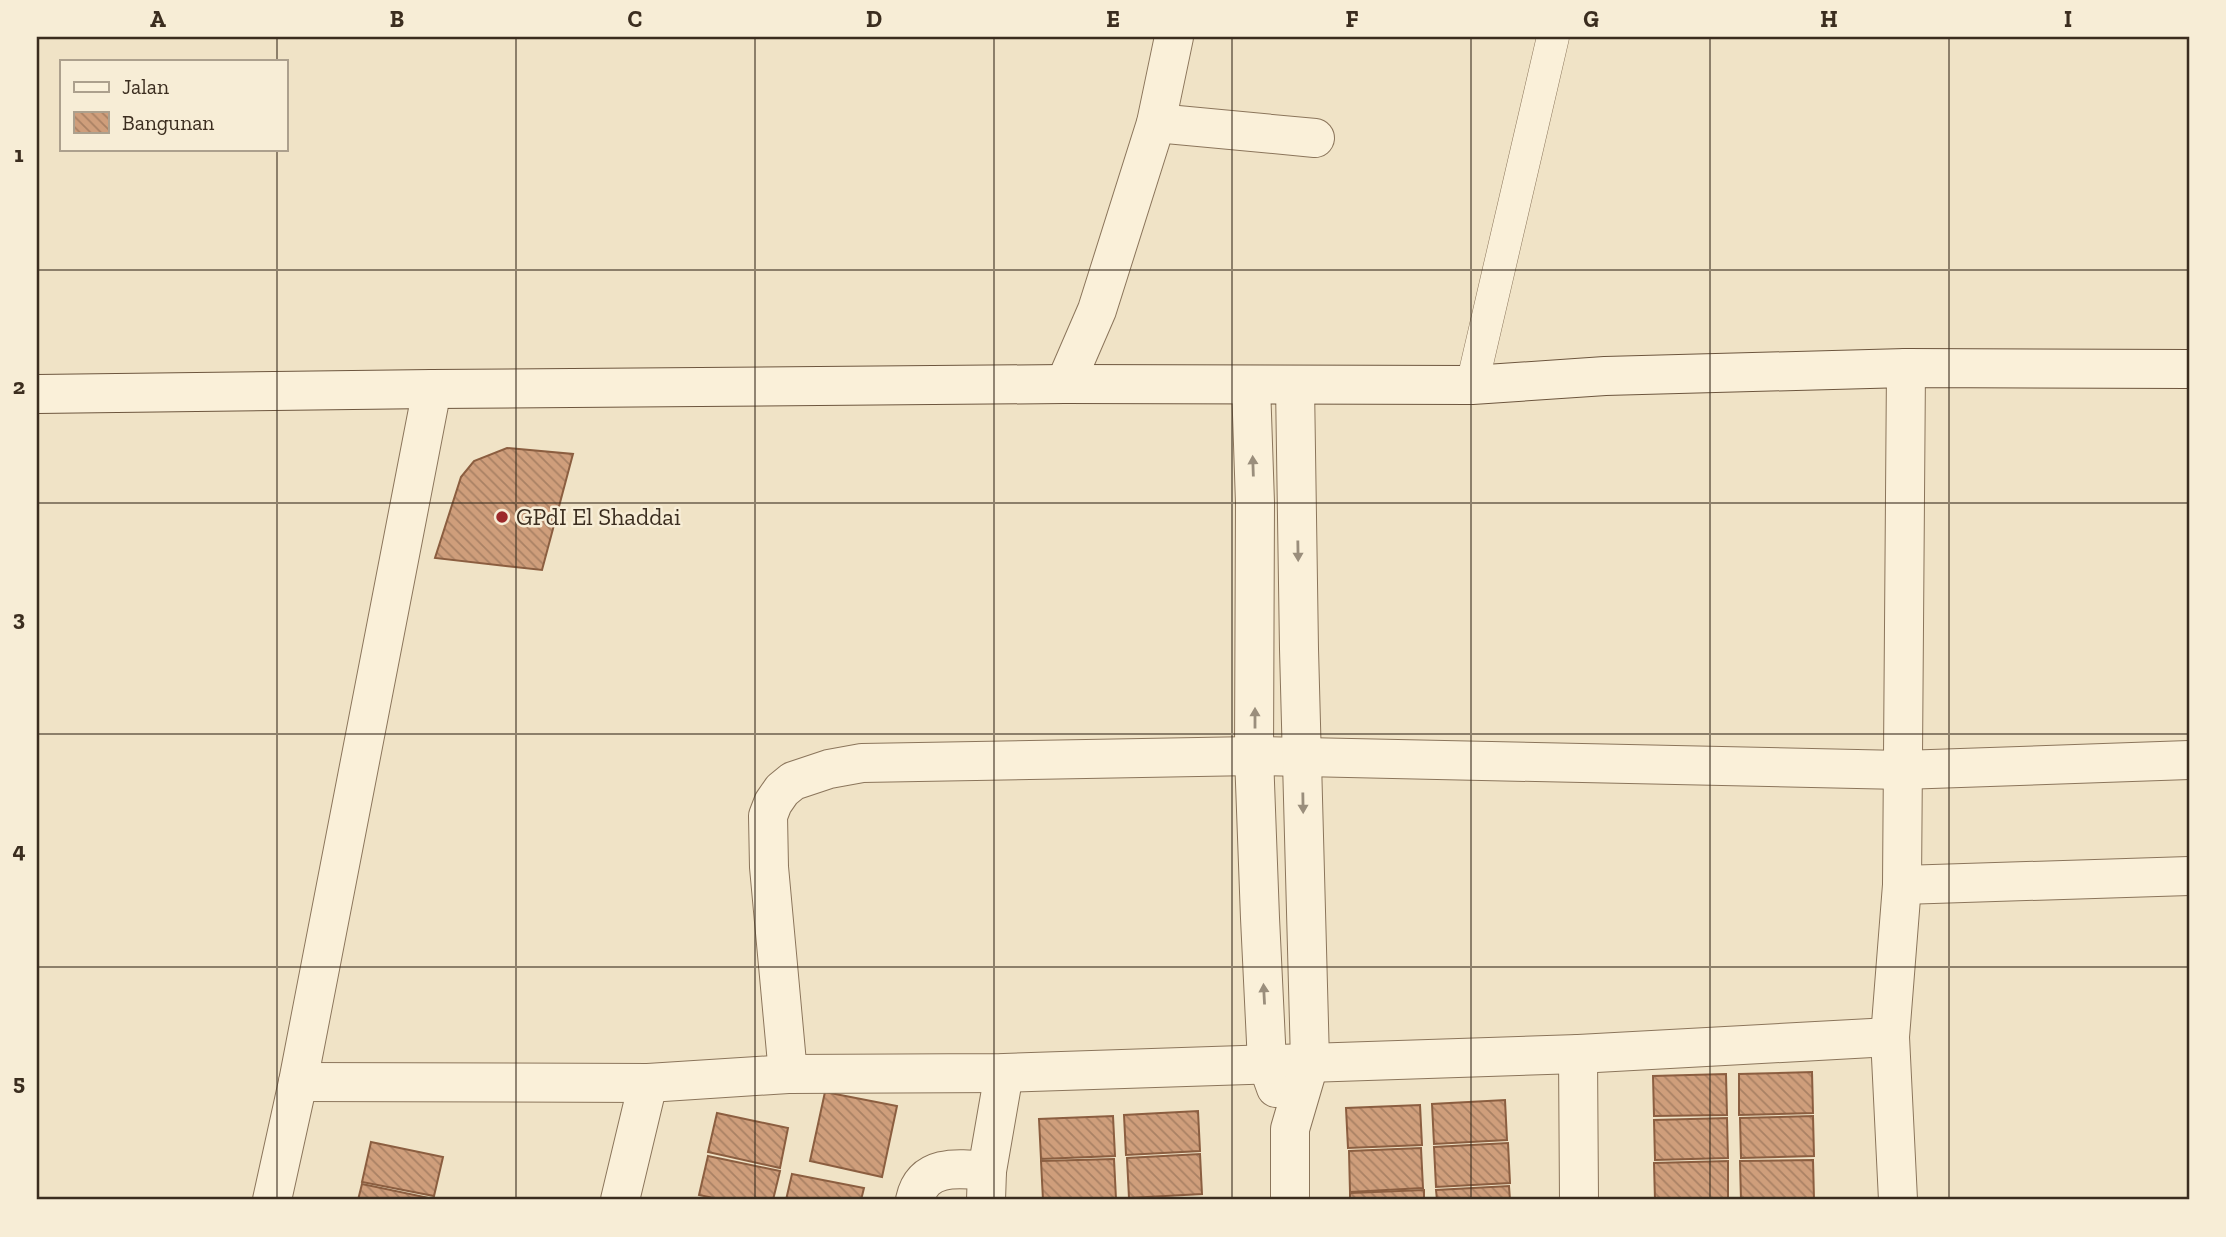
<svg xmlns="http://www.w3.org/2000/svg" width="2226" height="1237" font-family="'Zilla Slab',serif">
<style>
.building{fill:url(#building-back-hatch);stroke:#8b5e40;stroke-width:2}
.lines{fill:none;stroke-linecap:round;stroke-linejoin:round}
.lane-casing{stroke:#8b755b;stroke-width:33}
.street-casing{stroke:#8b755b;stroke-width:40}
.secondary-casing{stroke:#6d563e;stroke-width:40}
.lane{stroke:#faf0d9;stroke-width:32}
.street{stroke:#faf0d9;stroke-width:38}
.secondary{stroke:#faf0d9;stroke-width:38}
.oneway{fill:#9a8e7c}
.grid{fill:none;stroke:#3b2d1f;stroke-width:2;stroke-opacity:0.55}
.poi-dot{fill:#9c292a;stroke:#f7edd6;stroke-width:2.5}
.labels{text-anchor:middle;stroke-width:5;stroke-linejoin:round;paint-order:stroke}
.poi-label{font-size:24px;fill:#3b2d1f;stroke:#f7edd6;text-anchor:start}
.neatline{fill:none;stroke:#3b2d1f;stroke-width:2.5}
.grid-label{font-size:23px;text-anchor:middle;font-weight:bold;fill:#3b2d1f}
</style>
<defs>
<pattern id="building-back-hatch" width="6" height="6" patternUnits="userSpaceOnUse" patternTransform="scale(1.75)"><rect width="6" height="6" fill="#cf9e7b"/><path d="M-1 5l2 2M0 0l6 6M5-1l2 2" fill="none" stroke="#a98164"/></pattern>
</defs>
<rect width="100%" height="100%" fill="#f0e3c6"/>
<g class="building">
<path d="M507,448L573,454L542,570L435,558L461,477L474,461Z"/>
<path d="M1812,1072L1813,1113L1739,1115V1074Z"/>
<path d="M1726,1074L1727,1115L1654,1116L1653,1076Z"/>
<path d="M825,1092L897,1106L882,1177L810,1161Z"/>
<path d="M1505,1100L1507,1140L1434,1144L1432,1104Z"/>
<path d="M1420,1105L1422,1145L1348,1148L1346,1108Z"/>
<path d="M1198,1111L1200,1151L1126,1155L1124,1115Z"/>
<path d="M717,1113L788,1128L780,1168L708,1152Z"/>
<path d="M1113,1116L1115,1156L1041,1159L1039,1119Z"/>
<path d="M1813,1116L1814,1156L1741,1158L1740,1118Z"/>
<path d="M1727,1118L1728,1158L1655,1160L1654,1120Z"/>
<path d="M371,1142L443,1157L434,1196L362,1182Z"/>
<path d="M1508,1143L1510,1183L1436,1187L1434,1147Z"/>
<path d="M1421,1148L1423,1188L1350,1192L1349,1151Z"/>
<path d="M1200,1154L1202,1194L1129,1198L1127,1158Z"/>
<path d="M708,1156L780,1171L773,1200H723L699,1195Z"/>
<path d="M1114,1159L1116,1199L1043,1200L1041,1161Z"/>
<path d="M1813,1160L1814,1199L1741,1200L1740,1161Z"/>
<path d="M1728,1161V1200H1655L1654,1163Z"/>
<path d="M792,1174L864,1188L861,1200H786Z"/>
<path d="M362,1184L434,1199L433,1200H358Z"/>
<path d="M1509,1186L1510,1200H1437L1436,1190Z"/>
<path d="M1424,1190V1200H1350V1193Z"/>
</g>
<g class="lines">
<defs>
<path id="lane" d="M1472,385L1553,37"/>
<g id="street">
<path d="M1156,123L1315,138"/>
<path d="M1065,384L1097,310L1156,123L1174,37"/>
<path d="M1251,385L1255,503L1254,756L1260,918L1267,1063L1276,1088"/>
<path d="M1902,885L2189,876"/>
<path d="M1578,1054L1579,1200"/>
<path d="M788,1074L769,867L768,816L773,803L782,790L793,781L829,769L862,763L1254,756L1902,770L2189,760"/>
<path d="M298,1082L648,1083L788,1074L1004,1073L1578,1054L1890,1037"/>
<path d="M272,1200L298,1082L432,389"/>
<path d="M620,1200L648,1083"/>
<path d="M915,1200C923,1164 957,1168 987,1171"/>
<path d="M986,1200L987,1171L1004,1073"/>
<path d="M1290,1200V1129L1310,1061L1299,649L1295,385"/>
<path d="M1898,1200L1890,1037L1902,885L1906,368"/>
</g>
<path id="secondary" d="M37,394L432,389L1065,384L1472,385L1605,376L1906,368L2189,369"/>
</defs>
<use href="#lane" class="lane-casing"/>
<use href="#street" class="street-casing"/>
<use href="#secondary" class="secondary-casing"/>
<use href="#lane" class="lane"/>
<use href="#street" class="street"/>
<use href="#secondary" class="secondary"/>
</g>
<defs><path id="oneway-solid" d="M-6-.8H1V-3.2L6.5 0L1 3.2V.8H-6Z" transform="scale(1.75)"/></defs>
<g class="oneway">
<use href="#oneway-solid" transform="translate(1253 466) rotate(-92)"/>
<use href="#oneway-solid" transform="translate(1298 551) rotate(89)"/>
<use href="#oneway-solid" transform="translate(1255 718) rotate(-90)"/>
<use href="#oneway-solid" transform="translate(1303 803) rotate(89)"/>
<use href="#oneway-solid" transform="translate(1264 994) rotate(-93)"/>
</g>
<path class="grid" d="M277,37V61M516,37V1200M755,37V1200M994,37V1200M1232,37V1200M1471,37V1200M1710,37V1200M1949,37V1200M277,149V1200M37,270H2189M37,503H2189M37,734H2189M37,967H2189"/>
<circle class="poi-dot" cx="502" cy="517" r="7"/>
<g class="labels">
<g class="poi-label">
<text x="516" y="525">GPdI El Shaddai</text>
</g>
</g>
<rect width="2226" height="1237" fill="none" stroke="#f7edd6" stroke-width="77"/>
<rect x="60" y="60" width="228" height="91" fill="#f7edd6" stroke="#aca08d" stroke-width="2"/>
<rect x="74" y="82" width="35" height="10" fill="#faf0d9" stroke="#aca08d" stroke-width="2"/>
<text x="122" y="94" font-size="21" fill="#3b2d1f">Jalan</text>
<rect x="74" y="112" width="35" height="21" fill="url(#building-back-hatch)" stroke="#aca08d" stroke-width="2"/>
<text x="122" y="130" font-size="21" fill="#3b2d1f">Bangunan</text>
<rect x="38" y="38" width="2150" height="1160" class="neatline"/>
<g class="grid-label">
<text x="158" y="27">A</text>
<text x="397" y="27">B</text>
<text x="635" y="27">C</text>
<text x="874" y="27">D</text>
<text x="1113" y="27">E</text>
<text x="1352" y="27">F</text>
<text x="1591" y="27">G</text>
<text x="1829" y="27">H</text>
<text x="2068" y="27">I</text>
<text x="19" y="162">1</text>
<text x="19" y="394">2</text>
<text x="19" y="626">3</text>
<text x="19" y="858">4</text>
<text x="19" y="1090">5</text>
</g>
</svg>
